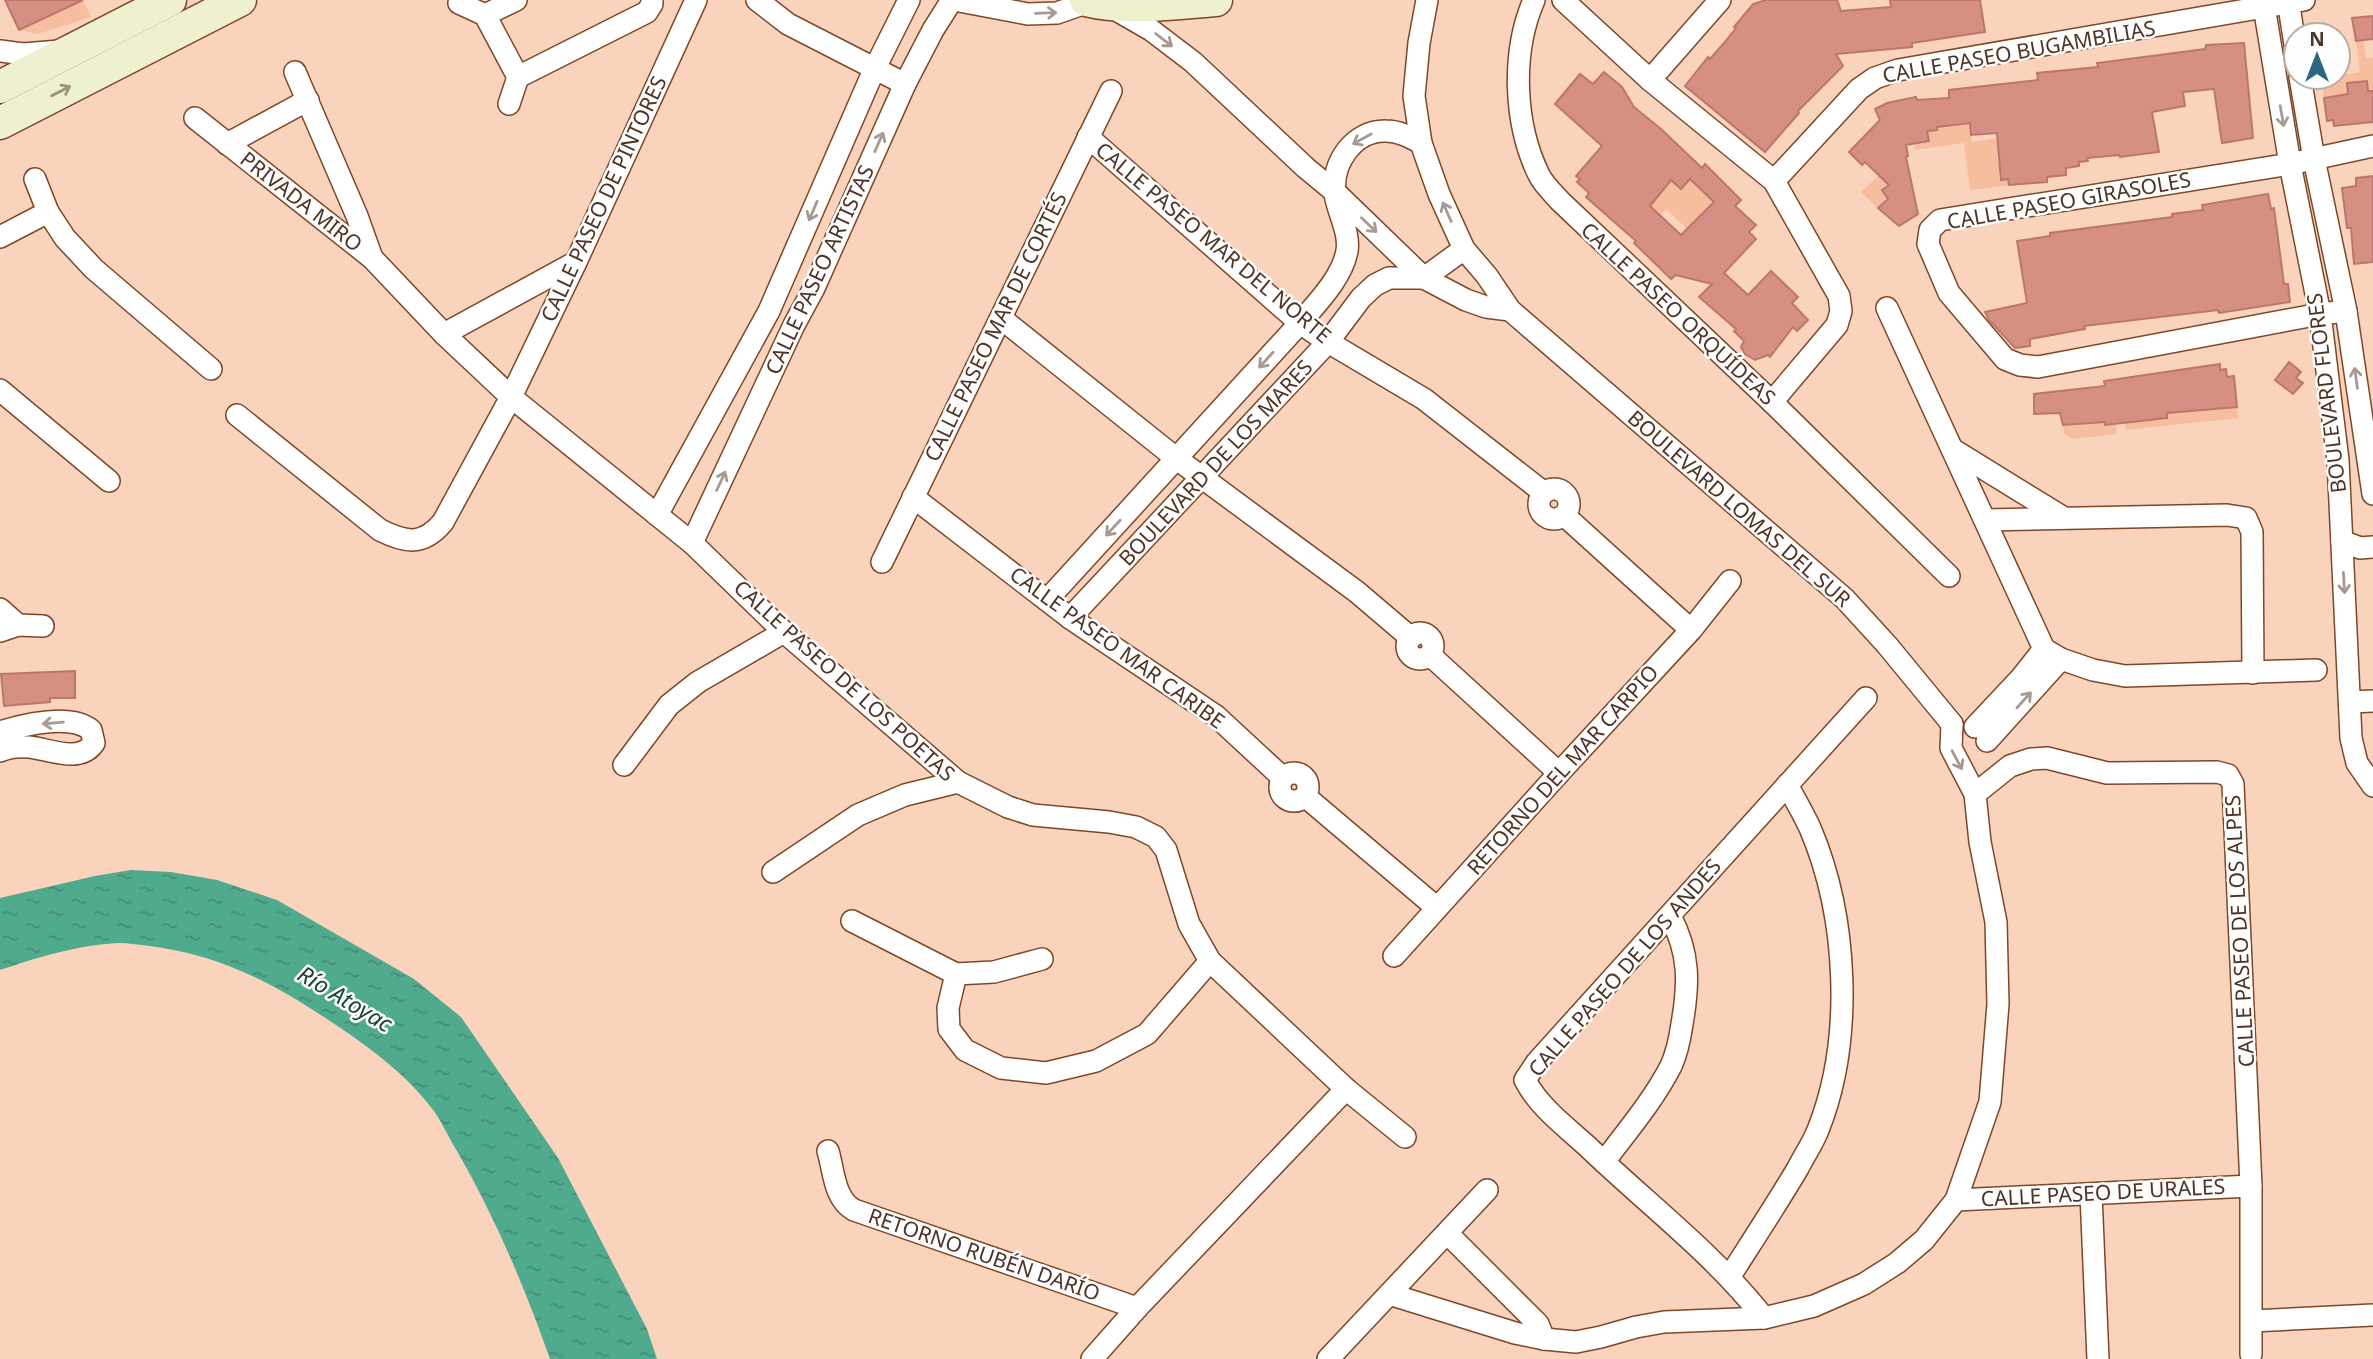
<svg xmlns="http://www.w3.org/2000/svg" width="2373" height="1359" font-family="'Noto Sans',sans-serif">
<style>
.green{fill:#f6be9f}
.water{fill:url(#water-ripples)}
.building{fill:#d69083;stroke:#bb776b;stroke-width:2;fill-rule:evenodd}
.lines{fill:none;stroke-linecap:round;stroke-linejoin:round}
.street-casing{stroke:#7e4726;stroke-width:24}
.secondary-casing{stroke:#7e4726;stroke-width:35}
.street{stroke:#fff;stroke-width:21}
.secondary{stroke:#eff0cf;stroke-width:32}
.oneway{stroke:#a69a92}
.oneway2{stroke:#9e927a}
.labels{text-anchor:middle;stroke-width:5;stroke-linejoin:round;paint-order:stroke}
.street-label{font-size:21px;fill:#4e3426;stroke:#fdfdfd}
.water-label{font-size:23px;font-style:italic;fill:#1a4236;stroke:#fdfdfd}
</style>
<defs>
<pattern id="water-ripples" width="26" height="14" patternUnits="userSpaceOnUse" patternTransform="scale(1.75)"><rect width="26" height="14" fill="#50aa8e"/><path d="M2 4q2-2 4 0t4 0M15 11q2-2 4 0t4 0" fill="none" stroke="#458b74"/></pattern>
</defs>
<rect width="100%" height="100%" fill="#fad3bd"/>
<g class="green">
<path d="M83,0L91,17L38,34L19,30Z"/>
<path d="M2363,40L2366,58H2373V91H2368L2367,81L2348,94L2324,98L2321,79L2360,72L2356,41Z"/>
<path d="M1939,110L1942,127L1970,123L1972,142L1997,138L2000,167H2009V171L1999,172V180L2008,179L2009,185L1970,190L1964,143L1915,150L1914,144L1928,141L1927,131L1937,130L1934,111Z"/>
<path d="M1884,171C1893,188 1892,195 1878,208L1861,192Z"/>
<path d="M1690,179L1714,202L1697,220L1738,258L1729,268L1666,209L1660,215L1648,203L1671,180L1681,188Z"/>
<path d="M2205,389L2221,400V409L2237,407L2238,418L2125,430V420L2156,414L2157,421L2167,420L2166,398L2179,397L2181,412L2203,410Z"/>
<path d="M2077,410L2105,418L2106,425L2116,424L2117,434L2072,439L2064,433L2063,425L2078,424Z"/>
</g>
<path class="water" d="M131,870L171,872L217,880L277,900L414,979L461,1017L558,1158L647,1329L657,1359H550C525,1288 495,1217 457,1151C448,1137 441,1119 430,1106C406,1075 374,1051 342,1029C280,987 226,956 150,946C140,945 129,943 118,943C77,945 39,957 0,970V898L95,876Z"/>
<g class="building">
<path d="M5,0H83L19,30Z"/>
<path d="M1766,0H1837L1841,11L1891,7L1890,0H1980L1985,32L1912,43V47L1836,54L1843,66L1798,111L1799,113L1765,152L1685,86L1708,57L1710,59L1724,43L1736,28L1734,27L1753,4Z"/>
<path d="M2373,16V39L2356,41L2352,18Z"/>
<path d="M2244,43L2253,138L2222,143L2214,89L2183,92L2185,106L2152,112L2159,152L2120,157L2119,155L2087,158L2088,161L2079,162V166L2066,168V175L2047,177V182L2009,185L2008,179L2001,180L1997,133L1971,135L1970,123L1937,127V130L1927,131L1929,141L1906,145L1908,156L1906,157L1918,214L1899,226L1878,208L1888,199L1882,190L1889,185L1865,162L1862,165L1849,152L1880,120L1875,109L1887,103L1916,97L1917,100L1949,98V90L2038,80L2037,73L2098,67L2097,63L2205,49L2206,45Z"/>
<path d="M1604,72L1622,87L1634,107L1661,129L1702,168L1705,164L1741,200L1735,206L1756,225L1749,232L1756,239L1724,273L1748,295L1771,271L1798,297L1792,303L1808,320L1797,331L1793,327L1770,357L1768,355L1755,360L1745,354L1741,347L1744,341L1734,331L1736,329L1699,297L1712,284L1676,275L1671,279L1634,243L1636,241L1586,197L1589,193L1577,182L1580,179L1576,176L1602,146L1555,104L1580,74L1593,84ZM1690,179L1714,202L1681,235L1650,206L1671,180L1681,189Z"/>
<path d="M2367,81L2368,91H2373V122L2334,126L2333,120L2327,121L2324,98L2348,94L2347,83Z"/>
<path d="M2373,176V257L2372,262L2354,264L2351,228H2347L2342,188L2356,186V178Z"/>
<path d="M2268,194L2271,209L2274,208L2284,284H2288L2290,302L2219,313L2218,310L2084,326L2085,329L2030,339V346L2015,348L1989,320L1985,312L2027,303L2017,241L2050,236V233L2172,217V214L2203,210L2202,205Z"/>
<path d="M2289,362L2301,372L2296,378L2303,383L2293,394L2275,380Z"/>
<path d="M2220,364V370L2226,369L2227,377L2234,376L2237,407L2167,413V418L2105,425V422L2063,425L2060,413L2034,414V394L2105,386L2104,381Z"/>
<path d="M75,671V698H50V702L4,706L1,674Z"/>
</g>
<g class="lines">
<defs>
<g id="street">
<path d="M757,0L788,24L905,84"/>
<path d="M954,0L1028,14L1057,13L1091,1"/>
<path d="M1427,0L1419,43L1414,96L1421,143L1439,194L1464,249L1487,276L1510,310L1845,599L1887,645L1952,724"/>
<path d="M1534,0C1511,53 1514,124 1539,175C1544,185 1553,193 1560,201L1772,402L1949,576"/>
<path d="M1563,0L1650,80L1774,181L1839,296L1841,311L1837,325L1772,402"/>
<path d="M2263,0L2290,164L2320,314L2338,460L2351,738L2357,763L2373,786"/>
<path d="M2288,0L2296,51"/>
<path d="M459,3L485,15L518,77"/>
<path d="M1111,7L1151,30L1193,62L1306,168L1335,192L1424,278L1466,300L1486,307L1510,310"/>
<path d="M485,15L516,0"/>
<path d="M0,51L23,54L60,51"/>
<path d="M295,72L357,216L372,258"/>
<path d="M2300,77L2314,159L2346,311L2373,494"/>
<path d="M1650,80L1720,0"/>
<path d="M509,104L518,77L647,12L652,4V0"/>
<path d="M195,118L372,258L444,334L511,397L692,543L784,632L958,782L1008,807L1033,815L1109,822L1136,827L1156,837L1166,850L1189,924L1210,961L1346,1089L1405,1137"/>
<path d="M1088,137L1300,323L1328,342L1424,399L1543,492"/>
<path d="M227,144L308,100"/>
<path d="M35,179L48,212L65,238L94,269L211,369"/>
<path d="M1774,181L1859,89L1875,78L1898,70L2304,0"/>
<path d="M0,237L48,212"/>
<path d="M1887,308L2044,649L2061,659L2093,670L2125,676L2316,670"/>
<path d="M2346,311L2320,314L2038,367L2020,365L2005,359L1949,293L1928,244L1930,230L1940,220L2290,164L2373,146"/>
<path d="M1002,319L1177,459L1357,592L1411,638"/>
<path d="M444,334L576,262"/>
<path d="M0,390L109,481"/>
<path d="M237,415L380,530C406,543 423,546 443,522L511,397L576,262L696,0"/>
<path d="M1952,449L2064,518"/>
<circle cx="1554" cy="504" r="15"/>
<path d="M913,497L1070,618L1216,716L1283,778"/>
<path d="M657,515L769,311L874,70L909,0"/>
<path d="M1565,516L1691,630"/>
<path d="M1985,520L2227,515L2246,518L2252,532L2253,673"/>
<path d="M2342,541L2360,548L2373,547"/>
<path d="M692,543L794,325L814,288L905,84L933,30L952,0"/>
<path d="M882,562L1111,91"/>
<path d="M1047,600L1300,323C1317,303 1342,278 1347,251C1350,232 1338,213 1335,194C1331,163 1354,130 1386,131C1399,131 1410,137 1421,143"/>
<path d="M0,609L18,625"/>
<path d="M1070,618L1328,342L1361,298L1375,285L1389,278H1424L1464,249"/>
<path d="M0,631L18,625L43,626"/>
<circle cx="1420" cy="646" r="13"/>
<path d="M1430,655L1559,773"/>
<path d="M2351,702L2373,701"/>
<path d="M1975,727L2021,678L2044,649"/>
<path d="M0,732C23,725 70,713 91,730L94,743C80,764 49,749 29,747C18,746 9,747 0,751"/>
<path d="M1987,741L2061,659"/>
<path d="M624,765L669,705L698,682L784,632"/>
<circle cx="1294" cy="787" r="14"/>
<path d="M1975,794L2010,766L2031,759L2047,758L2107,773L2217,772L2228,775L2233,784L2251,1186V1354"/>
<path d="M1306,797L1437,908"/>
<path d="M773,872L858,815L905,795L958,782"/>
<path d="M852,921L956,974L994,972L1042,959"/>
<path d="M1394,956L1559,773L1691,630L1730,581"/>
<path d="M956,974L948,1008L949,1029L965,1050L1001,1068L1046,1073L1096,1061L1147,1034L1210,961"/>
<path d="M828,1151C834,1171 834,1199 854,1210L1137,1308"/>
<path d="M1604,1162C1627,1131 1653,1101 1671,1066C1677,1053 1680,1038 1682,1024C1689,984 1690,953 1670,916"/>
<path d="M2091,1194L2098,1359"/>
<path d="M1956,1200L2251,1186"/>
<path d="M1447,1233L1538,1324L1544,1339"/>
<path d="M1730,1276C1753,1240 1776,1205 1798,1168C1804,1156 1813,1143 1818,1130C1854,1040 1848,917 1810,828C1803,813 1795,799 1787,785"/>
<path d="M1389,1294L1515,1333L1544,1339L1576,1342L1601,1337L1636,1327L1664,1322L1764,1318L1814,1306L1864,1284L1897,1263L1924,1240L1956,1200L1990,1102L1998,1004L1996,922L1980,842L1975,794L1951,748L1952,724"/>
<path d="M1764,1318C1713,1253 1646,1203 1587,1146C1565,1126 1539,1107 1525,1080L1537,1062L1866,698"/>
<path d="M2252,1321L2373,1315"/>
<path d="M1092,1359L1137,1308L1346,1089"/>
<path d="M1328,1359L1487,1190"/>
</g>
<g id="secondary">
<path d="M1086,0C1125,10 1175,3 1216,0"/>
<path d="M0,87L170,0"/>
<path d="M0,123L240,0"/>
</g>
</defs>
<use href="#street" class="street-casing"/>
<use href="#secondary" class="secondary-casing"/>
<use href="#street" class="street"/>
<use href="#secondary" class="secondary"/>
</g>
<defs><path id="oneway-shaft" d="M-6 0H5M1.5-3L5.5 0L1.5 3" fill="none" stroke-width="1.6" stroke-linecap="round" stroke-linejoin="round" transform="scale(1.75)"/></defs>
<g class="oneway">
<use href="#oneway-shaft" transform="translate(1046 13) rotate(-2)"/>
<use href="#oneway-shaft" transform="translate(1164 40) rotate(38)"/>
<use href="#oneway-shaft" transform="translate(2282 116) rotate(80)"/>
<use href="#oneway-shaft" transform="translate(1362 139) rotate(151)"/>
<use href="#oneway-shaft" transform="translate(879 142) rotate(-66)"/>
<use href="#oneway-shaft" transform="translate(813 211) rotate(113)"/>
<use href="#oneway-shaft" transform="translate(1447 212) rotate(-114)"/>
<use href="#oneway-shaft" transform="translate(1369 225) rotate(44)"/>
<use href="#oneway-shaft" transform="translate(1266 360) rotate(132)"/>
<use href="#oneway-shaft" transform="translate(2356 378) rotate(-98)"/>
<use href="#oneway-shaft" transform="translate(721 481) rotate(-65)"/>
<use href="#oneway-shaft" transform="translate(1113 528) rotate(133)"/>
<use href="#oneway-shaft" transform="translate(2344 583) rotate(87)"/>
<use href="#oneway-shaft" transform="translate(2024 700) rotate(-48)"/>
<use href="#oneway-shaft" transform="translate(53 723) rotate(175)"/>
<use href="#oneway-shaft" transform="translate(1957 760) rotate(62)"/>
</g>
<use class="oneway2" href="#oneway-shaft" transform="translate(61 91) rotate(-27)"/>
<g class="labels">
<g class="street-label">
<text transform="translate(2019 52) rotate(-10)" y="7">CALLE PASEO BUGAMBILIAS</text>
<text transform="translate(604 199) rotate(-65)" y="7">CALLE PASEO DE PINTORES</text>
<text transform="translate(2069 201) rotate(-10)" y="7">CALLE PASEO GIRASOLES</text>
<text transform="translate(301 202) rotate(38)" y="7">PRIVADA MIRO</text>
<text transform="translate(1213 243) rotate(40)" y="7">CALLE PASEO MAR DEL NORTE</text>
<text transform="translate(820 270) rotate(-65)" y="7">CALLE PASEO ARTISTAS</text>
<text transform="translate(1678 314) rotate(43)" y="7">CALLE PASEO ORQUÍDEAS</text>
<text transform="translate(996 327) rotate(-64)" y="7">CALLE PASEO MAR DE CORTÉS</text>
<text transform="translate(2327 393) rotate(-97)" y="7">BOULEVARD FLORES</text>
<text transform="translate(1216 463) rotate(-47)" y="7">BOULEVARD DE LOS MARES</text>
<text transform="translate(1739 509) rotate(41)" y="7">BOULEVARD LOMAS DEL SUR</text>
<text transform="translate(1117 648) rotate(36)" y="7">CALLE PASEO MAR CARIBE</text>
<text transform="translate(844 681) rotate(42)" y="7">CALLE PASEO DE LOS POETAS</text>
<text transform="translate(1563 770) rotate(-48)" y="7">RETORNO DEL MAR CARPIO</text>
<text transform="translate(2240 931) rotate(-93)" y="7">CALLE PASEO DE LOS ALPES</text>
<text transform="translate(1625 968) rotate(-49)" y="7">CALLE PASEO DE LOS ANDES</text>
<text transform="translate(2103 1193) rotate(-3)" y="7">CALLE PASEO DE URALES</text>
<text transform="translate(984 1255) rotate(19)" y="7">RETORNO RUBÉN DARÍO</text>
</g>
<g class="water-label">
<text transform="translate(345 999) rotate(31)" y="8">Río Atoyac</text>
</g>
</g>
<g transform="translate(2317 56)"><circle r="33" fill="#fdfdfd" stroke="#b7ada7" stroke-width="2"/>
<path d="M0-5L12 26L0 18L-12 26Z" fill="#2d667f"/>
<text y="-10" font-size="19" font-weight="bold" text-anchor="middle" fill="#4e3426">N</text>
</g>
</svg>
